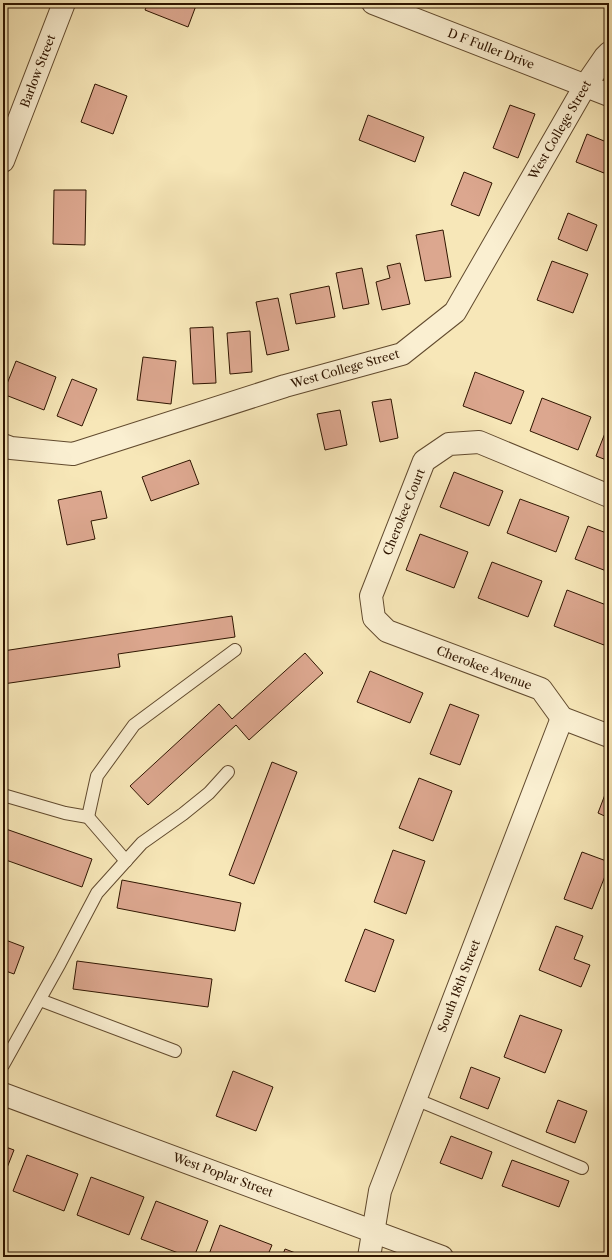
<svg xmlns="http://www.w3.org/2000/svg" width="612" height="1260" font-family="'Libre Caslon Text',serif">
<style>
.building{fill:#dca78f;stroke:#2f1500}
.lines{fill:none;stroke-linecap:round;stroke-linejoin:round}
.lane-casing{stroke:#614a2e;stroke-width:14}
.street-casing{stroke:#614a2e;stroke-width:24}
.lane{stroke:#faefd1;stroke-width:12}
.street{stroke:#faefd1;stroke-width:22}
.labels{text-anchor:middle;stroke-width:3;stroke-linejoin:round;paint-order:stroke}
.street-label{font-size:12px;fill:#2f1500;stroke:#faefd1}
</style>
<rect width="100%" height="100%" fill="#f7e7b8"/>
<filter id="stains"><feTurbulence type="fractalNoise" baseFrequency=".005" numOctaves="4"/><feColorMatrix values="0 0 0 0 .2 0 0 0 0 .09 0 0 0 0 .02 0 0 0 .5 -.17"/></filter>
<radialGradient id="worn" r=".72"><stop offset=".6" stop-color="#630" stop-opacity="0"/><stop offset="1" stop-color="#630" stop-opacity=".3"/></radialGradient>
<g class="building">
<path d="M148,3H197L188,27L145,10Z"/>
<path d="M95,84L127,96L113,134L81,122Z"/>
<path d="M510,105L535,114L518,158L493,148Z"/>
<path d="M368,115L424,137L415,162L359,140Z"/>
<path d="M587,134L609,143V161L604,173L576,162Z"/>
<path d="M464,172L492,183L479,216L451,205Z"/>
<path d="M54,190H86L85,245L53,244Z"/>
<path d="M568,213L597,225L587,251L558,239Z"/>
<path d="M443,230L451,277L425,281L416,235Z"/>
<path d="M552,261L588,274L573,313L537,300Z"/>
<path d="M400,263L410,304L382,310L376,282L390,278L387,266Z"/>
<path d="M362,268L369,304L343,309L336,273Z"/>
<path d="M329,286L335,317L296,324L290,294Z"/>
<path d="M278,298L289,350L267,355L256,302Z"/>
<path d="M213,327L216,383L193,384L190,328Z"/>
<path d="M250,331L252,372L230,374L227,333Z"/>
<path d="M143,357L176,361L171,404L137,400Z"/>
<path d="M16,361L56,377L44,410L3,394Z"/>
<path d="M475,372L524,391L511,424L463,406Z"/>
<path d="M72,379L97,389L82,426L57,416Z"/>
<path d="M542,398L591,417L578,450L530,431Z"/>
<path d="M391,399L398,438L380,442L372,402Z"/>
<path d="M340,410L347,445L325,450L317,414Z"/>
<path d="M609,423V461L596,456Z"/>
<path d="M190,460L199,484L151,501L142,477Z"/>
<path d="M454,472L503,491L489,526L440,507Z"/>
<path d="M101,491L107,518L91,521L95,539L67,545L58,500Z"/>
<path d="M520,499L569,517L556,552L507,533Z"/>
<path d="M588,526L609,534V572L575,559Z"/>
<path d="M420,534L468,552L454,588L406,570Z"/>
<path d="M492,562L542,581L528,617L478,598Z"/>
<path d="M567,590L609,606V631L604,645L554,626Z"/>
<path d="M232,616L235,637L118,654L120,667L3,684V651Z"/>
<path d="M305,653L323,673L249,740L236,725L148,805L130,786L219,704L232,719Z"/>
<path d="M370,671L423,693L410,723L357,702Z"/>
<path d="M450,704L479,715L460,765L430,754Z"/>
<path d="M272,762L297,772L254,884L229,875Z"/>
<path d="M419,778L452,791L433,841L399,828Z"/>
<path d="M609,784V818L598,813Z"/>
<path d="M3,828L92,859L82,887L3,859Z"/>
<path d="M393,850L425,861L406,914L374,902Z"/>
<path d="M582,852L609,862V866L592,909L564,899Z"/>
<path d="M122,880L241,903L235,931L117,908Z"/>
<path d="M556,926L583,936L574,959L590,965L581,987L539,970Z"/>
<path d="M365,929L394,940L375,992L345,981Z"/>
<path d="M3,939L24,947L14,974L3,970Z"/>
<path d="M77,961L212,979L208,1007L73,989Z"/>
<path d="M520,1015L562,1030L545,1073L504,1057Z"/>
<path d="M471,1067L500,1078L488,1109L460,1098Z"/>
<path d="M233,1071L273,1087L256,1131L216,1116Z"/>
<path d="M558,1100L587,1111L575,1143L546,1132Z"/>
<path d="M451,1136L492,1152L482,1179L440,1163Z"/>
<path d="M3,1146L14,1150L3,1178Z"/>
<path d="M27,1155L78,1174L64,1211L13,1191Z"/>
<path d="M512,1160L569,1181L559,1207L502,1186Z"/>
<path d="M91,1177L144,1197L129,1235L77,1215Z"/>
<path d="M156,1201L208,1221L194,1257H189L141,1239Z"/>
<path d="M220,1225L272,1245L267,1257H208Z"/>
<path d="M285,1249L306,1257H282Z"/>
</g>
<g class="lines">
<defs>
<g id="lane">
<path d="M3,795L65,813L88,817L97,776L134,725L235,650"/>
<path d="M88,817L126,861"/>
<path d="M40,1000L175,1051"/>
<path d="M3,1065L60,963L97,893L142,843L183,814L209,793L228,772"/>
<path d="M415,1099L582,1168"/>
</g>
<g id="street">
<path d="M373,3L609,95"/>
<path d="M3,161L64,3"/>
<path d="M3,445L11,448L73,454L285,386L402,354L455,312L585,86L605,57L609,53"/>
<path d="M609,496L479,442L449,444L424,461L371,596L374,618L387,631L541,689L562,718L609,736"/>
<path d="M3,1094L442,1257"/>
<path d="M369,1257L380,1191L562,718"/>
</g>
</defs>
<use href="#lane" class="lane-casing"/>
<use href="#street" class="street-casing"/>
<use href="#lane" class="lane"/>
<use href="#street" class="street"/>
</g>
<g class="labels">
<g class="street-label">
<text transform="translate(491 49) rotate(21)" y="4">D F Fuller Drive</text>
<text transform="translate(38 71) rotate(-69)" y="4">Barlow Street</text>
<text transform="translate(560 130) rotate(-60)" y="4">West College Street</text>
<text transform="translate(345 369) rotate(-16)" y="4">West College Street</text>
<text transform="translate(404 512) rotate(-68)" y="4">Cherokee Court</text>
<text transform="translate(484 668) rotate(21)" y="4">Cherokee Avenue</text>
<text transform="translate(459 986) rotate(-69)" y="4">South 18th Street</text>
<text transform="translate(223 1175) rotate(20)" y="4">West Poplar Street</text>
</g>
</g>
<rect width="612" height="1260" fill="none" stroke="#f7e7b8" stroke-width="16"/>
<rect x="4" y="4" width="604" height="1252" fill="none" stroke="#2f1500" stroke-width="2"/>
<rect x="8" y="8" width="596" height="1244" fill="none" stroke="#2f1500"/>
<rect width="100%" height="100%" filter="url(#stains)"/>
<rect width="100%" height="100%" fill="url(#worn)"/>
</svg>
